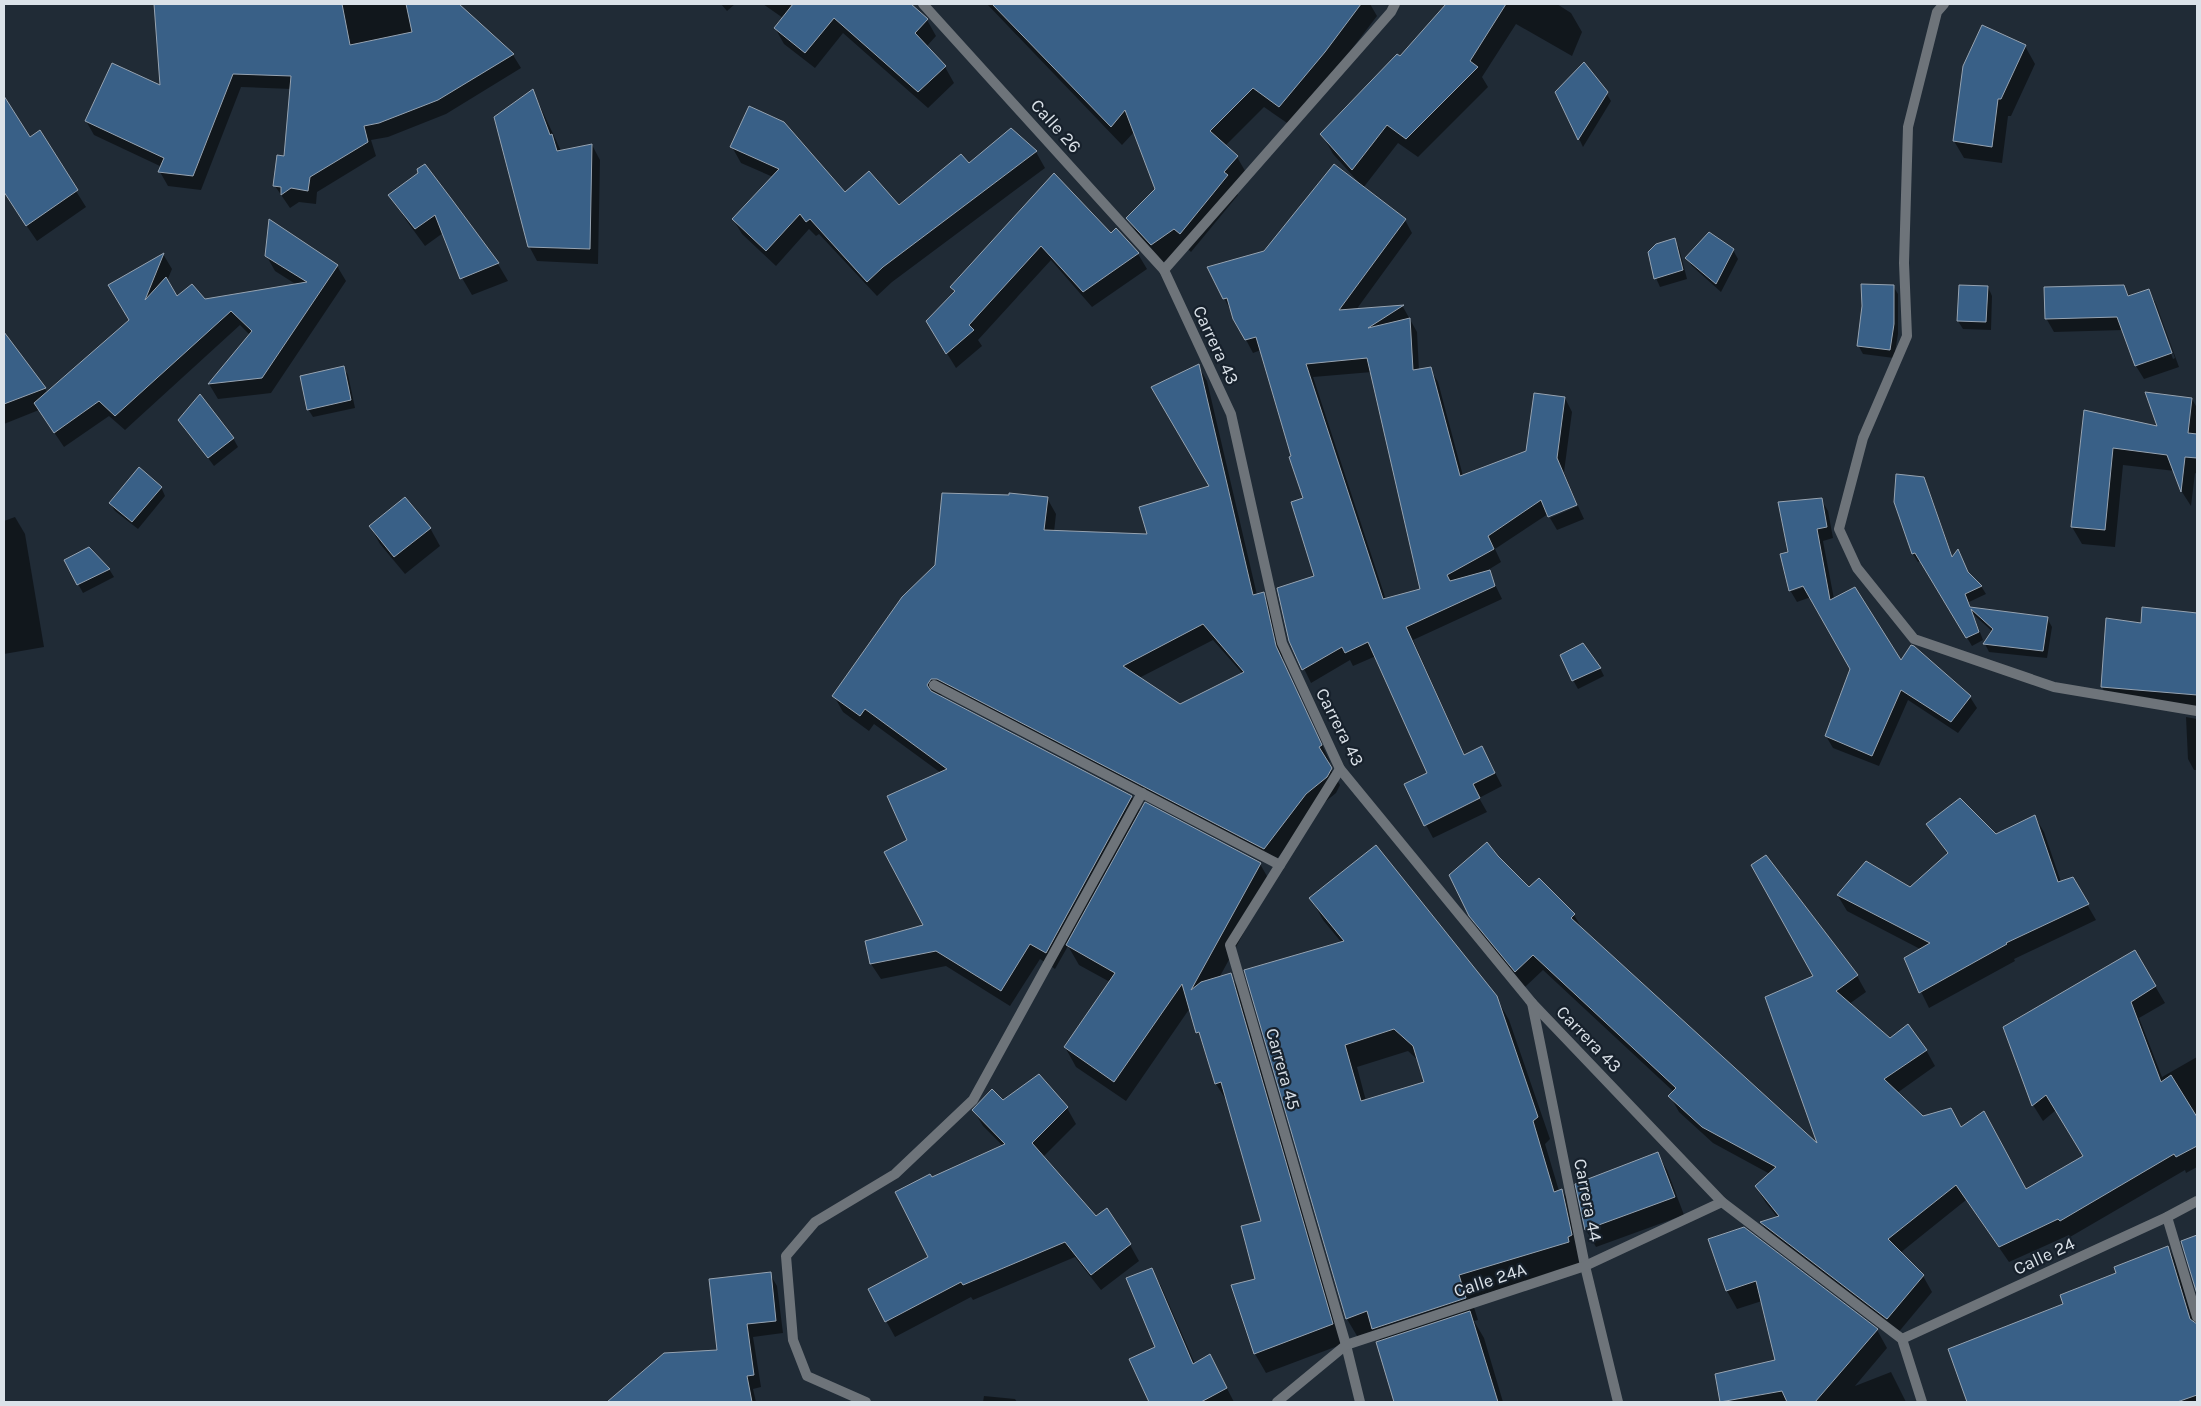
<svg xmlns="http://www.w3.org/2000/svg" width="2201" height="1406" font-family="Karla,sans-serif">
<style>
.shadow{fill:#0007;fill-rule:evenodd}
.building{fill:#396087;stroke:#96a3b1;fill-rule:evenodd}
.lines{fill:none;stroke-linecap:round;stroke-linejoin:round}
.minor{stroke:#6e747a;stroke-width:10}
.labels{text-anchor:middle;stroke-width:4.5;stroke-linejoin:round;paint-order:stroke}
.street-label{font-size:18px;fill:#dbe2e9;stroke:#17212c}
</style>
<rect width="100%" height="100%" fill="#202b36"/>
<g class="shadow">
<path d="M155,4H457L513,55L521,68L446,114L388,137L371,140L376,156L317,192L316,204L299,202L290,208L275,186L285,158L291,89L241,87L201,190L168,186L160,172L162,167L94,135L86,121L161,87Z"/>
<path d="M721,4H735L727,11Z"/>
<path d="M763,4H909L927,20L936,36L926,47L945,67L954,83L928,108L843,33L815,68L784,44L775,28L783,18Z"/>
<path d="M987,4H1096L1105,12L1113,4H1370L1377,16L1335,71L1290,125L1264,107L1225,146L1237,157L1248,176L1235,191L1238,195L1191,252L1186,247L1162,263L1139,237L1128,218L1157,189L1135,131L1122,145Z"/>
<path d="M1448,4H1557L1571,13L1582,32L1572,56L1516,24L1482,77L1488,87L1418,157L1398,143L1363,188L1405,220L1412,233L1356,310L1403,307L1417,332L1419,371L1430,369L1438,382L1463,476L1527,452L1565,398L1572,412L1564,472L1577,504L1548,514L1495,549L1501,562L1488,570L1502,599L1413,640L1465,756L1482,747L1502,786L1479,798L1487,812L1433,838L1426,825L1429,773L1376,656L1353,666L1350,660L1311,683L1290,640L1316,577L1305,499L1261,350L1253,353L1224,298L1264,252L1362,186L1333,154L1322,134L1401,58ZM1372,372L1422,590L1386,600L1313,377Z"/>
<path d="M2025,46L2035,64L2011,116H2008L2002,163L1964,158L1954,141Z"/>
<path d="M533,91L561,151L592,145L600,160L598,264L537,261L529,246Z"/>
<path d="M1557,92L1606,93L1611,101L1583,147Z"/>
<path d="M4,95L30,139L39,132L86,207L37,241L4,193Z"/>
<path d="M1011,130L1036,152L1045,168L892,282L877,296L819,234L816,236L809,229L776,266L742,234L733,219L773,177L741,163L732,147L845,193L899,207L969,165Z"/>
<path d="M425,166L498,264L508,281L472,295L462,278L443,233L425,246L406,220L395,202Z"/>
<path d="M1054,175L1111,235L1116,230L1138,254L1147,269L1092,307L1051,260L978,340L982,346L956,368L927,321L955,293L952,287Z"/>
<path d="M1674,239L1679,248L1687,279L1660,287L1656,278Z"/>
<path d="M1733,250L1738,259L1721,292L1692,266L1687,258Z"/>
<path d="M163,254L172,269L167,281L177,298L204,300L297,285L275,271L266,255L337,266L346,281L271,393L218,399L209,384L250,335L240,325L125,430L109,416L64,447L39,410L4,424V339L6,337L48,393L130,320Z"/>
<path d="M1893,286L1898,294V334L1894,358L1863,354L1858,345Z"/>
<path d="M2123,286L2130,297L2148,290L2156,304L2179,367L2144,379L2136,366L2123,330L2054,332L2046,318ZM2153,303H2155L2175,358L2173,359Z"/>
<path d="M1988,287L1992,296L1991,330L1963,329L1958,321Z"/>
<path d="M1198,366L1207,381L1257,595L1263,593L1272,609L1284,663L1330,762L1327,763L1340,785L1336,793L1315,810L1273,864L947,695H940L939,697L1132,797L1141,812L1260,864L1271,883L1219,978L1230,975L1242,994L1343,1344L1266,1373L1255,1354L1256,1280L1263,1221L1228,1103L1216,1084L1190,1008L1126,1101L1076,1067L1065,1047L1110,982L1079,965L1068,946L1055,969L1040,959L1010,1006L946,966L881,979L871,964L925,926L908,840L941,773L874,724L869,731L843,712L834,696L1047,498L1056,514L1054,532L1149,535L1211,487ZM1213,640L1243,674L1180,706L1139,678Z"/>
<path d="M343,367L348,375L355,408L313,417L308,409Z"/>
<path d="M2192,399L2197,408V474L2195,473L2191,506L2182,492L2175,471L2123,465L2115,547L2082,544L2072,527L2085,412L2159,428Z"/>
<path d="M180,420L233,438L238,447L214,466Z"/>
<path d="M1923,478L1928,487L1953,558L1981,586L1986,594L1969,602L1971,608L2047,618L2052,627L2047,658L1989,652L1985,644L1993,632L1973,614L1983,640L1972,646L1921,561L1918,562L1913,554L1895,503Z"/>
<path d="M161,487L165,496L138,529L115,511L110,503Z"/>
<path d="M1821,499L1828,511L1833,538L1823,541L1834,599L1901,662L1970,697L1977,708L1958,733L1908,700L1879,766L1833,748L1826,736L1852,669L1811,597L1797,602L1790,590V553ZM1809,583L1810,586L1792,591V589Z"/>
<path d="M1578,506L1584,519L1557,530L1550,518Z"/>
<path d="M15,517L25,534L44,647L4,654V521Z"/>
<path d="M370,526L430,528L440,546L405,574L380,544Z"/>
<path d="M89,548L109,569L114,577L83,593L65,560Z"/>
<path d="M2144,608L2197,614V714L2108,698L2102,687L2142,625Z"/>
<path d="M1600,668L1604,676L1578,689L1573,680Z"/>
<path d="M2186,717L2197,719V770H2194L2188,759Z"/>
<path d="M2035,817L2044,832L2061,882L2072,878L2096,920L2014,959L2015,961L1929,1008L1905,959L1922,950L1847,911L1838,896L1866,863L1911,888L1948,855L1927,824L1996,835Z"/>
<path d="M1497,856L1529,889L1574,915L1583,930L1820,1147L1814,976L1766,857L1857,976L1866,992L1849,1004L1890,1039L1926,1050L1935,1066L1897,1093L1923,1118L1961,1128L2026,1191L2085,1157L2056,1110L2043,1121L2033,1105L2004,1027L2135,952L2165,1003L2139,1018L2162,1077L2197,1057V1167L2186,1173L2185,1170L2070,1237L2069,1235L2009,1262L1966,1200L1900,1253L1923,1276L1932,1292L1897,1334L1771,1238L1762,1223L1778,1218L1766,1203L1756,1187L1770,1174L1713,1143L1679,1112L1670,1096L1674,1092L1543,970L1525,987L1480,932L1470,915Z"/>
<path d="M1311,898L1496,997L1509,1020L1550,1139L1545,1144L1559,1191L1562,1190L1575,1212L1581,1265L1471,1298L1478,1320L1474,1321L1484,1338L1503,1402H1396L1378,1343L1381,1342L1376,1334L1360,1341L1347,1319L1342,943L1323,920ZM1408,1051L1419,1061L1426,1083L1366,1101L1357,1067Z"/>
<path d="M1003,1102L1067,1108L1076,1124L1043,1157L1096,1218L1130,1245L1139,1261L1101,1290L1075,1257L973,1300L971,1297L895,1337L869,1290L930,1258L931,1179L1003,1146L983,1126L974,1111Z"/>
<path d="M1657,1153L1667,1170L1684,1215L1596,1247L1586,1230L1577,1184Z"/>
<path d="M2197,1234V1290L2183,1242Z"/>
<path d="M1710,1240L1877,1330L1887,1348L1855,1386L1891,1372L1906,1402H1722L1716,1375L1777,1361L1762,1301L1737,1309L1727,1291Z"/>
<path d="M2168,1247L2178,1266L2197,1325V1402H1968L1950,1349L2065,1305L2117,1273Z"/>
<path d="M1151,1269L1161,1286L1195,1364L1219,1373L1234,1402H1151L1131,1360L1157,1347Z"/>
<path d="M770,1274L777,1286L783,1333L753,1337L761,1387L753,1389L756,1402H609L664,1354L718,1351Z"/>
<path d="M984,1396L1015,1399L1017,1402H983Z"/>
</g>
<g class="building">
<path d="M154,4H342L350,45L412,32L406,4H459L514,54L438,100L379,123L364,126L368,142L310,177L308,191L291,188L281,195V187L273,186L277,155L284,156L291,76L233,74L193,176L158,172L164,158L85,121L112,63L160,85Z"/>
<path d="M793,4H911L928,19L915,33L946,66L918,92L834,18L805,53L774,28Z"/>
<path d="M992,4H1361L1325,52L1279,107L1253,88L1210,131L1238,156L1224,172L1228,175L1180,234L1174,229L1151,245L1126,218L1155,189L1125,110L1111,127Z"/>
<path d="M1446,4H1506L1470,61L1478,67L1406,139L1387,125L1352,170L1320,134L1397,54L1400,56Z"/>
<path d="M1982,25L2026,45L2001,99H1998L1992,147L1953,141L1963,66Z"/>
<path d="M1584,62L1608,92L1578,140L1555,92Z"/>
<path d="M533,89L550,135L552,134L557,151L592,144L590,249L528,247L494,117Z"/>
<path d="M4,96L30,137L40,130L78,190L26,226L4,192Z"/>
<path d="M749,106L784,122L845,192L869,171L899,205L961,154L969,163L1011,128L1037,151L883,267L867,282L810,219L806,222L800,214L766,251L732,219L779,169L730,147Z"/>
<path d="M425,164L453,201L499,263L460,279L435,215L415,229L388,195L418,173L417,169Z"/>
<path d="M1334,164L1406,219L1339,310L1404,305L1368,328L1410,318L1413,370L1431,367L1460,476L1526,451L1534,393L1565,397L1557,458L1577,505L1548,517L1541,500L1488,536L1494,549L1447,575L1450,581L1490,570L1495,586L1406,627L1464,755L1482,746L1495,773L1473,784L1480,798L1424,826L1404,784L1427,773L1368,642L1345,653L1342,647L1302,670L1289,641L1277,588L1314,576L1291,502L1303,498L1289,457L1291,456L1256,337L1245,340L1233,319L1227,298L1223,299L1207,267L1264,251ZM1367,358L1420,589L1383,599L1306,364Z"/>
<path d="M1054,173L1111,233L1116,228L1139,253L1083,292L1041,246L969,325L974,330L946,354L926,321L955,291L950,287Z"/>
<path d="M269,219L338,265L262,378L208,384L252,331L231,311L115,416L99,401L54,433L34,403L129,320L108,285L164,253L145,300L166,277L177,296L192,284L205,299L307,282L265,256Z"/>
<path d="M1709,232L1734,249L1716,284L1685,258Z"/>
<path d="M1675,238L1683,270L1654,279L1648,252L1656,244Z"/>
<path d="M1861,284L1894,285V324L1890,350L1857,346L1862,306Z"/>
<path d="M1959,285L1988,286L1986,322L1957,321Z"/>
<path d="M2124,285L2128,296L2149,289L2172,353L2135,366L2117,317L2045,319L2044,287Z"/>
<path d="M4,332L46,388L4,404Z"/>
<path d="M1199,364L1253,595L1264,592L1276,646L1322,745L1319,747L1332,768L1327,777L1306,794L1264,849L937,679H931L927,685L931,691L1132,796L1046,953L1030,944L1001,991L936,951L870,964L865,941L923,925L884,852L907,840L887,796L947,769L865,709L860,716L832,696L902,597L935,565L942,493L1009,495V493L1048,497L1044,530L1147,534L1139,507L1209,486L1151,387ZM1203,624L1244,672L1180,704L1123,666Z"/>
<path d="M344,366L351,400L307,410L300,376Z"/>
<path d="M2145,392L2192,398L2188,433L2197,434V458L2185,457L2181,492L2167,455L2113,448L2105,530L2071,527L2084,410L2157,426Z"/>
<path d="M200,394L234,438L208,458L178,420Z"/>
<path d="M139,467L162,487L132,522L109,503Z"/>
<path d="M1896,474L1924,477L1952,557L1958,549L1968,572L1982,586L1965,594L1970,607L2048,617L2043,651L1983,644L1993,629L1971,609L1979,632L1966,638L1915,553L1912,554L1894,502Z"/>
<path d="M405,497L431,528L394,557L369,526Z"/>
<path d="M1822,498L1827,527L1817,529L1830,600L1855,587L1901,660L1911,645L1914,646L1971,696L1951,722L1901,690L1872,756L1825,736L1850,669L1803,586L1789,591L1780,554L1788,552L1778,502Z"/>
<path d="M89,547L110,569L77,585L64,560Z"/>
<path d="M2142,607L2197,613V695L2101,687L2106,618L2141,623Z"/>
<path d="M1583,643L1601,668L1572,681L1560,655Z"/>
<path d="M1960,798L1996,834L2035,815L2058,882L2073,877L2089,904L2006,943L2007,944L1919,993L1904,958L1930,943L1837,895L1866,861L1910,887L1948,853L1926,824Z"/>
<path d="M1145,802L1261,863L1191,990L1201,982L1231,973L1333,1324L1254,1354L1231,1285L1255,1279L1241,1226L1261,1221L1221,1082L1215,1084L1199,1032L1196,1033L1182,984L1114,1082L1064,1047L1115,973L1066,945Z"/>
<path d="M1487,842L1498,856L1529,887L1539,878L1575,914L1571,918L1817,1143L1765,997L1813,976L1751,865L1766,855L1858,975L1836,991L1890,1038L1908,1024L1927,1050L1884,1079L1923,1116L1951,1108L1961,1127L1984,1111L2026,1189L2083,1156L2046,1095L2032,1106L2003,1027L2135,950L2156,986L2131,1002L2161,1082L2171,1075L2197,1117V1146L2176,1157L2174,1154L2060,1221L2058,1219L1999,1247L1956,1185L1888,1239L1924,1275L1887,1319L1760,1222L1779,1216L1755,1186L1776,1167L1702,1127L1668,1096L1676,1088L1533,955L1515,972L1469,916L1449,875Z"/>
<path d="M1376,845L1497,996L1538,1117L1533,1121L1554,1192L1562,1189L1572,1235L1568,1237L1569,1242L1459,1275L1466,1298L1372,1329L1367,1311L1346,1319L1244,970L1344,941L1309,898ZM1394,1029L1413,1046L1424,1082L1361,1101L1345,1045Z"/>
<path d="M1039,1074L1068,1107L1032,1143L1096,1216L1107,1208L1131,1244L1091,1275L1065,1242L963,1285L961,1282L885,1322L868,1289L928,1257L895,1192L930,1174L932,1177L1005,1144L972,1110L992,1089L1003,1100Z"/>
<path d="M1658,1152L1675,1197L1585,1230L1575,1184Z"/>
<path d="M1744,1227L1878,1329L1815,1402H1787L1782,1391L1720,1402L1715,1374L1775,1360L1756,1281L1726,1291L1708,1239Z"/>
<path d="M2197,1235V1294L2181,1241Z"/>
<path d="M2168,1246L2190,1319L2197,1324V1395L2177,1402H1967L1948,1349L2063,1304L2060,1295L2116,1273L2114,1267Z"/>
<path d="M1152,1268L1193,1364L1210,1354L1227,1388L1201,1402H1149L1129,1359L1155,1347L1126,1278Z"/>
<path d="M771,1272L776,1321L747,1324L754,1375L747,1376L752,1402H607L664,1353L717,1350L709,1279Z"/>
<path d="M1470,1311L1498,1402H1394L1376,1342Z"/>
</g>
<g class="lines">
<g class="minor">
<path d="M923,4L1164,270L1231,414L1282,643L1340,769L1532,1003L1722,1202L1902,1339L1922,1402"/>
<path d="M1944,4L1937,12L1908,127L1904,263L1907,336L1863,438L1839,529L1857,568L1914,639L2054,687L2197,711"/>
<path d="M1164,270L1391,12L1395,4"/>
<path d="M934,685L1280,865"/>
<path d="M1340,769L1230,945L1346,1345L1360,1402"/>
<path d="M1532,1003L1585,1266L1618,1402"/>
<path d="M2167,1217L2197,1317"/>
<path d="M1902,1339L2167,1217L2197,1201"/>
<path d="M866,1402L807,1376L793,1340L786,1256L815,1222L895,1174L973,1100L1142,793"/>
<path d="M1277,1402L1346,1345L1585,1266L1722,1202"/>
</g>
</g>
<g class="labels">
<g class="street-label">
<text transform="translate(1056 126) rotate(48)" y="6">Calle 26</text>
<text transform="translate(1216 345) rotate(65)" y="6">Carrera 43</text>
<text transform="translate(1340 727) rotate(63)" y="6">Carrera 43</text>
<text transform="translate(1589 1039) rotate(46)" y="6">Carrera 43</text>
<text transform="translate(1283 1069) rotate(74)" y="6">Carrera 45</text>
<text transform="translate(1588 1200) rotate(79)" y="6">Carrera 44</text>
<text transform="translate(2044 1256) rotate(-25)" y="6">Calle 24</text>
<text transform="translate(1490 1280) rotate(-18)" y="6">Calle 24A</text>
</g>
</g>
<rect width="2201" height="1406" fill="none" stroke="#dbe2e9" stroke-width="10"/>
</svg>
